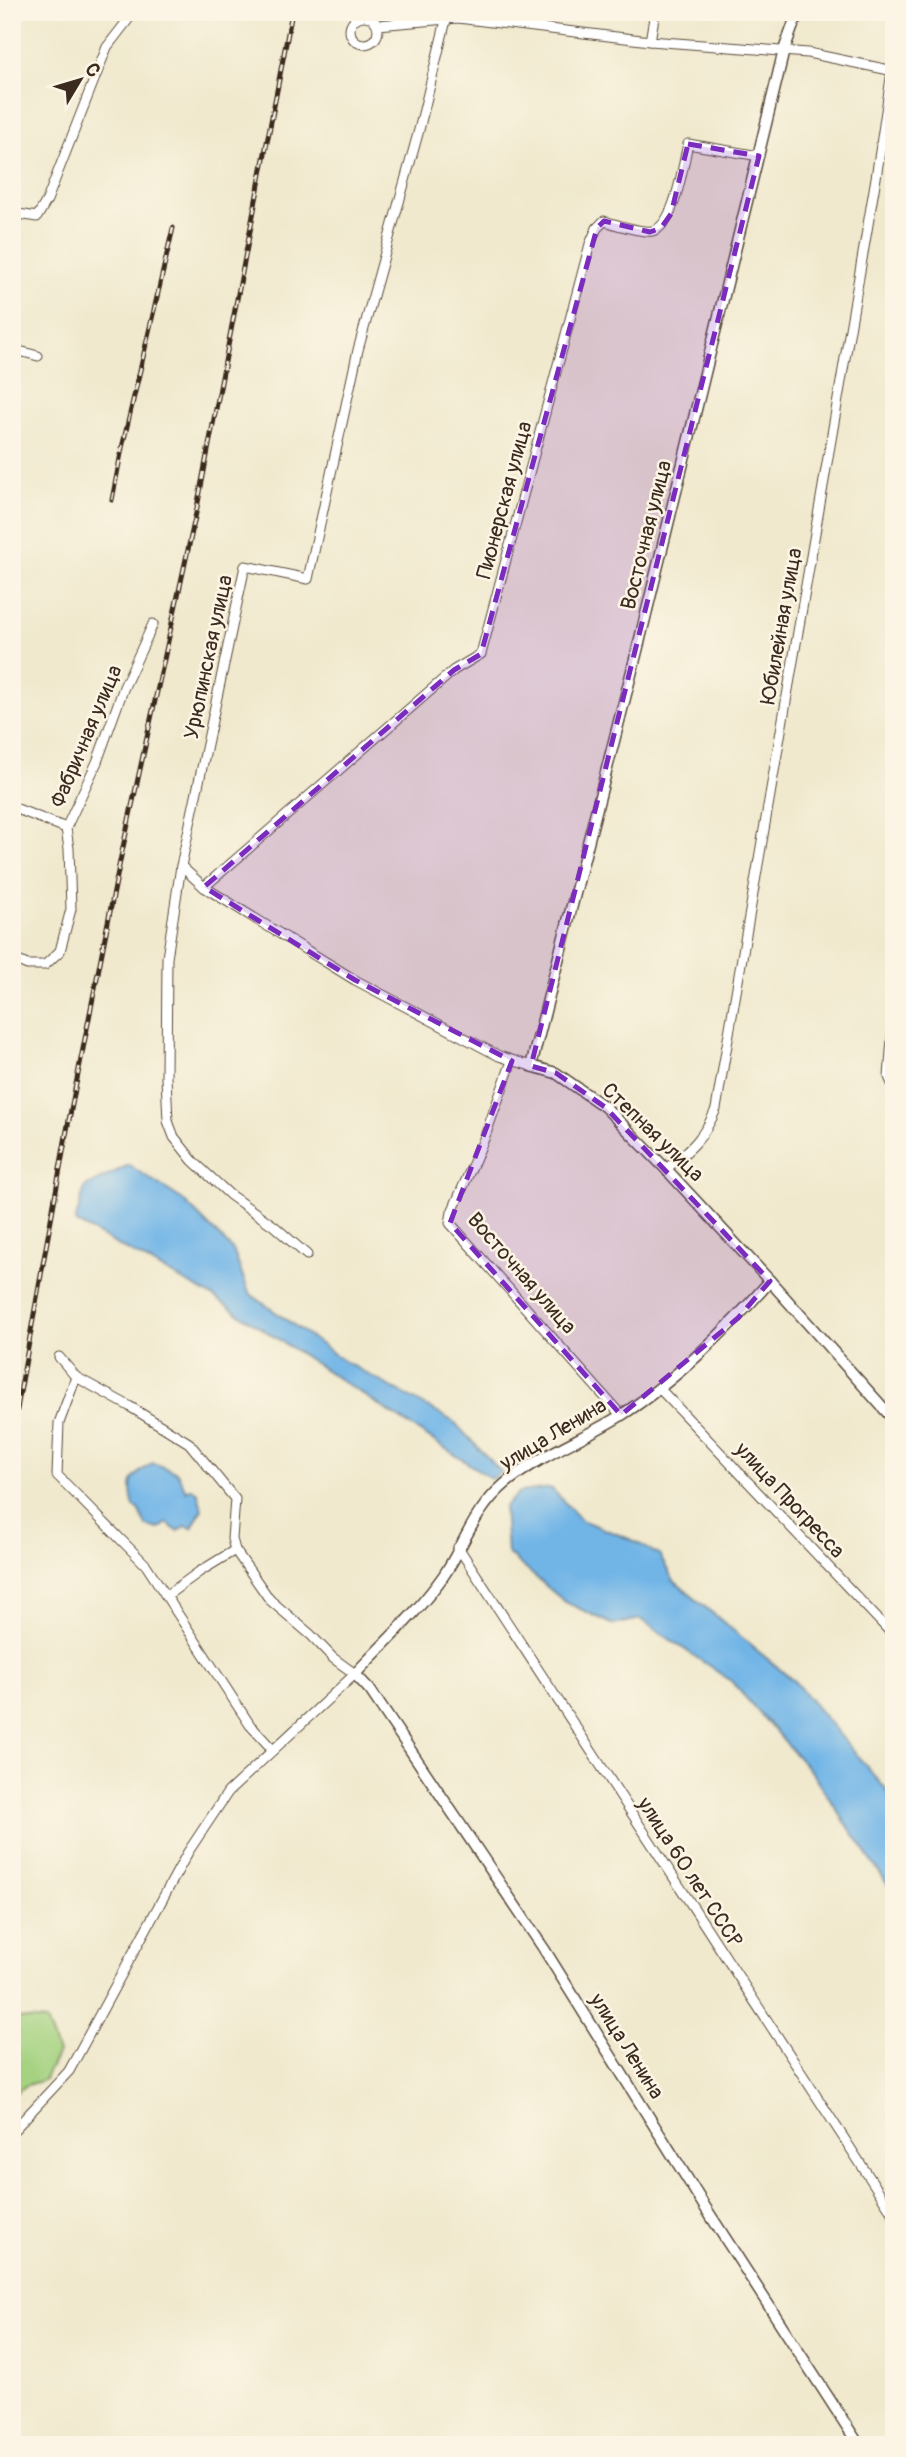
<svg xmlns="http://www.w3.org/2000/svg" width="906" height="2457" font-family="Pangolin,sans-serif">
<style>
.green{fill:#a4d280;stroke:#707e4f;stroke-width:2}
.water{fill:#71b5e7;stroke:#567082;stroke-width:2}
.lines{fill:none;stroke-linecap:round;stroke-linejoin:round}
.minor-casing{stroke:#564738;stroke-width:11}
.tertiary-casing{stroke:#564738;stroke-width:13}
.minor{stroke:#fff;stroke-width:9}
.tertiary{stroke:#fff;stroke-width:10}
.rail-casing{stroke:#3b2a1e;stroke-width:5}
.rail{stroke:#fcf5e5;stroke-width:2.5;stroke-dasharray:8;stroke-linecap:butt}
.marked{fill:#7b2cbf;fill-opacity:0.2;stroke:#7b2cbf;stroke-width:5;stroke-dasharray:14 9;stroke-linejoin:round}
.labels{text-anchor:middle;stroke-width:5;stroke-linejoin:round;paint-order:stroke}
.street-label{font-size:21px;fill:#3b2a1e;stroke:#fcf5e5}
</style>
<rect width="100%" height="100%" fill="#fcf5e5"/>
<filter id="ink" filterUnits="userSpaceOnUse"><feTurbulence type="fractalNoise" baseFrequency=".0143" numOctaves="2"/><feDisplacementMap in="SourceGraphic" scale="14" xChannelSelector="R" yChannelSelector="G"/><feConvolveMatrix kernelMatrix="1 2 1 2 8 2 1 2 1" color-interpolation-filters="sRGB"/></filter>
<filter id="wash" filterUnits="userSpaceOnUse"><feTurbulence type="fractalNoise" baseFrequency=".00686" numOctaves="4" result="noise"/><feDisplacementMap in="SourceGraphic" scale="28" xChannelSelector="R" yChannelSelector="G"/><feGaussianBlur stdDeviation="1.57" result="paint"/><feColorMatrix in="noise" values="0 0 0 0 0 0 0 0 0 0 0 0 0 0 0 0 0 1.4 0 .05"/><feComposite in="paint" operator="in"/></filter>
<g filter="url(#wash)">
<rect width="100%" height="100%" fill="#f0e9ce"/>
<path class="green" d="M12,2018L46,2021L58,2053L44,2080L27,2085L12,2095Z"/>
<g class="water">
<path d="M129,1165L183,1200L233,1250L249,1293L344,1361L454,1422L501,1472L492,1479L212,1296L75,1222L85,1187Z"/>
<path d="M153,1463L177,1472L186,1491L191,1488L198,1493L202,1509L192,1528L186,1526L177,1531L167,1523L159,1529L146,1526L139,1509L134,1507C127,1481 131,1477 153,1463Z"/>
<path d="M551,1488L581,1520L632,1540L659,1555L674,1581L795,1682L894,1799V1894L812,1773L731,1681L640,1619L614,1625L565,1602L507,1553L504,1507L520,1492Z"/>
</g>
</g>
<g filter="url(#ink)">
<g class="lines">
<defs>
<g id="minor">
<circle cx="364" cy="30" r="14"/>
<path d="M378,25L458,18L650,41L808,53L894,71"/>
<path d="M650,41L655,12"/>
<path d="M12,213L37,217L47,200L107,47L134,12"/>
<path d="M12,349L38,356"/>
<path d="M12,807L66,828"/>
<path d="M181,866L204,887L355,980L499,1056L531,1066"/>
<path d="M204,887L454,670L481,654L590,244L597,228L604,221C615,224 641,233 652,231C675,227 683,164 688,144L759,156"/>
<path d="M12,958L27,965H45L60,951L71,909L69,849L66,828L97,762L124,687L153,624"/>
<path d="M894,1013L889,1077L894,1088"/>
<path d="M512,1061L484,1139L452,1212L450,1223L621,1415"/>
<path d="M666,1169C691,1149 704,1138 716,1109L876,178L892,71"/>
<path d="M307,1255L274,1226L230,1195L193,1161L174,1137L168,1121L166,1077L167,958L181,866L245,566L308,579L358,350L419,130L448,12"/>
<path d="M76,1377L59,1423L57,1475L146,1565L250,1725L273,1750"/>
<path d="M659,1388L894,1636"/>
<path d="M458,1547L894,2215"/>
<path d="M166,1596L199,1572L235,1550"/>
<path d="M12,2132L69,2071L188,1852L228,1792L355,1674L333,1658L311,1635L270,1600L235,1550L232,1539L235,1499L189,1443L129,1406L76,1377L59,1357"/>
</g>
<g id="tertiary">
<path d="M798,12L784,50L637,651L531,1066L556,1073L605,1107L666,1169L770,1281L894,1420"/>
<path d="M770,1281C729,1328 674,1382 620,1416C583,1439 540,1455 506,1483C473,1511 466,1542 444,1575C419,1611 385,1642 355,1674L370,1690L544,1949L705,2207L859,2445"/>
</g>
</defs>
<use href="#minor" class="minor-casing"/>
<use href="#tertiary" class="tertiary-casing"/>
<use href="#minor" class="minor"/>
<use href="#tertiary" class="tertiary"/>
<defs>
<g id="rail">
<path d="M112,500L122,448L173,228"/>
<path d="M12,1437L67,1130L120,861L196,513L292,12"/>
</g>
</defs>
<use href="#rail" class="rail-casing"/>
<use href="#rail" class="rail"/>
</g>
</g>
<path class="marked" d="M688,144L759,156L531,1066L556,1073L605,1107L770,1281L738,1318L621,1415L450,1223L512,1061L355,980L204,887L454,670L481,654L597,228L604,221L650,232L661,228L671,214Z"/>
<g class="labels">
<g class="street-label">
<text transform="translate(504 500) rotate(-75)" y="7">Пионерская улица</text>
<text transform="translate(646 535) rotate(-76)" y="7">Восточная улица</text>
<text transform="translate(781 626) rotate(-80)" y="7">Юбилейная улица</text>
<text transform="translate(208 657) rotate(-78)" y="7">Урюпинская улица</text>
<text transform="translate(86 736) rotate(-67)" y="7">Фабричная улица</text>
<text transform="translate(653 1132) rotate(44)" y="7">Степная улица</text>
<text transform="translate(522 1273) rotate(49)" y="7">Восточная улица</text>
<text transform="translate(553 1434) rotate(-31)" y="7">улица Ленина</text>
<text transform="translate(790 1500) rotate(47)" y="7">улица Прогресса</text>
<text transform="translate(690 1872) rotate(57)" y="7">улица 60 лет СССР</text>
<text transform="translate(627 2046) rotate(58)" y="7">улица Ленина</text>
</g>
</g>
<rect width="906" height="2457" fill="none" stroke="#fcf5e5" stroke-width="42"/>
<g transform="translate(80 80) rotate(52)" stroke="#fcf5e5" stroke-width="5" paint-order="stroke">
<path d="M0-5L12 26L0 18L-12 26Z" fill="#3b2a1e"/>
<text y="-10" font-size="19" font-weight="bold" text-anchor="middle" fill="#3b2a1e">С</text>
</g>
</svg>
